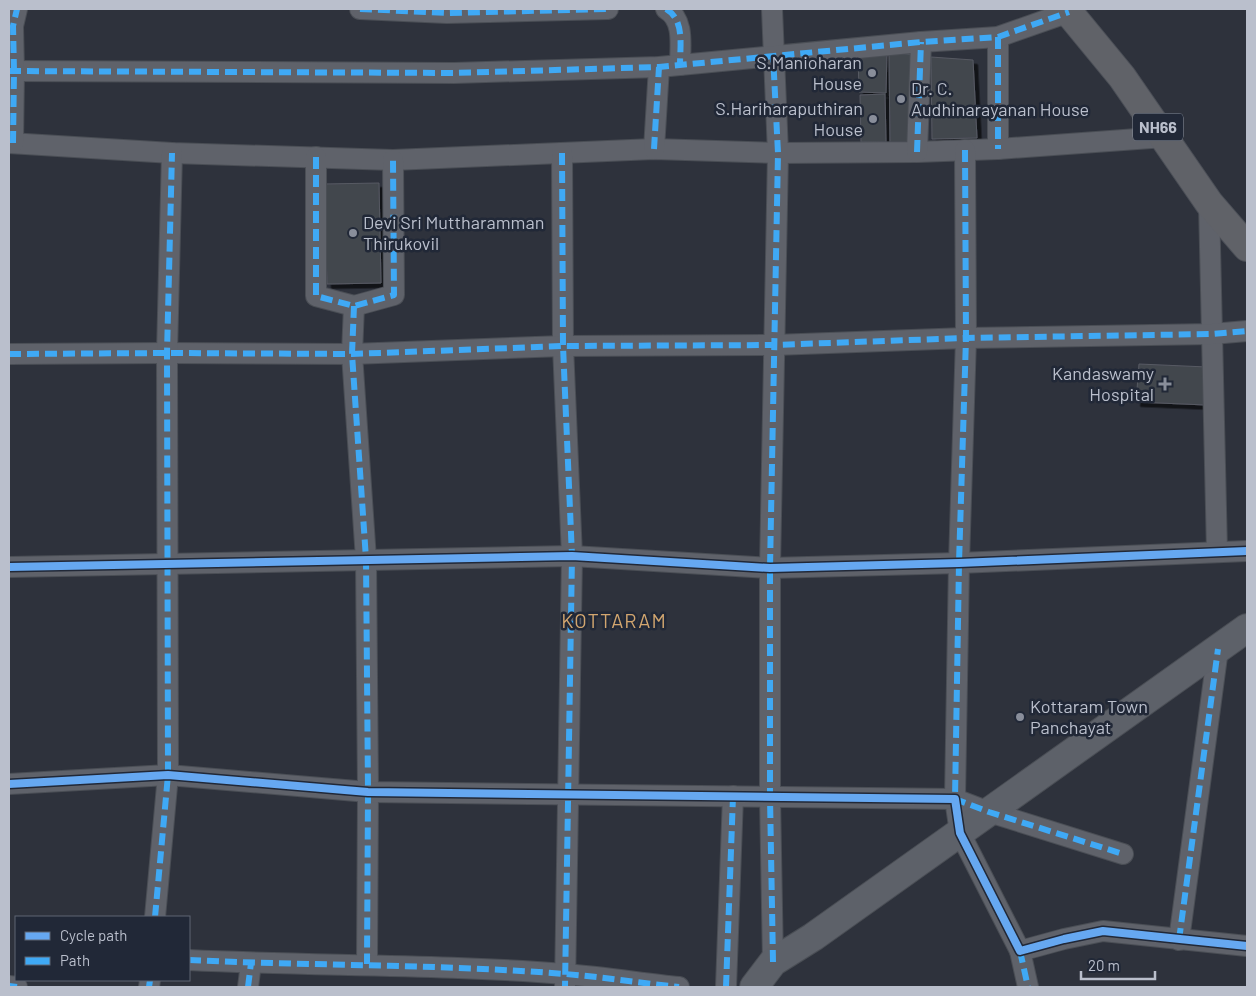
<svg xmlns="http://www.w3.org/2000/svg" width="1256" height="996" font-family="Barlow,sans-serif">
<style>
.building{fill:#42464e;stroke:#575a63;filter:url(#shadow)}
.lines{fill:none;stroke-linecap:round;stroke-linejoin:round}
.minor-casing{stroke:#4a4e55;stroke-width:22}
.secondary-casing{stroke:#4a4e55;stroke-width:30}
.trunk-casing{stroke:#4b4f57;stroke-width:30}
.minor{stroke:#5f626a;stroke-width:20}
.secondary{stroke:#5d6169;stroke-width:28}
.trunk{stroke:#606268;stroke-width:28}
.quiet{stroke:#3fa9f5;stroke-width:6;stroke-dasharray:12 6;stroke-linecap:butt}
.cycleway-casing{stroke:#212837;stroke-width:11}
.cycleway{stroke:#66a8f1;stroke-width:8}
.poi-dot{fill:#898e9a;stroke:#212837;stroke-width:2}
.labels{text-anchor:middle;stroke-width:5;stroke-linejoin:round;paint-order:stroke}
.shield{fill:#212837;stroke:#8c929f;stroke-width:1}
.shield-label{font-size:16px;font-weight:bold;fill:#babfcc}
.poi-label{font-size:18px;fill:#babfcc;stroke:#212837;text-anchor:end}
.quarter-label{font-size:20px;letter-spacing:1px;fill:#d2a66f;stroke:#212837}
</style>
<defs>
<filter id="shadow"><feDropShadow dx="4.5" dy="4.5" stdDeviation="0" flood-color="#0009"/></filter>
</defs>
<rect width="100%" height="100%" fill="#2e323c"/>
<g class="building">
<path d="M887,52L886,93L859,92L858,54Z"/>
<path d="M895,52L913,55L914,143H890L889,53Z"/>
<path d="M931,57L973,60L977,138L932,139Z"/>
<path d="M885,94L886,142H861L860,95Z"/>
<path d="M379,183L381,283L327,284L324,184Z"/>
<path d="M1139,364L1207,367L1206,405L1136,402Z"/>
</g>
<g class="lines">
<defs>
<g id="minor">
<path d="M360,9L447,13L608,9"/>
<path d="M666,9C685,20 680,46 680,65"/>
<path d="M772,9L778,153L770,568V797L773,962"/>
<path d="M998,37V149"/>
<path d="M9,71L454,73L659,67L921,42L998,37L1069,12"/>
<path d="M9,143L172,153L393,160L654,149L778,153L917,152L998,149L1165,137"/>
<path d="M13,143L14,71L13,26L17,9"/>
<path d="M654,149L659,67"/>
<path d="M965,150L966,338L959,563L955,799L989,812L1123,854"/>
<path d="M917,152L921,42"/>
<path d="M562,153L563,346L572,556L565,987"/>
<path d="M316,157V296L354,306L394,295L393,160"/>
<path d="M1209,203L1217,552"/>
<path d="M354,306L352,354L366,559L368,792L367,964"/>
<path d="M9,354L167,353L352,354L563,346L774,345L966,338L1212,334L1247,331"/>
<path d="M9,567L572,556L770,568L959,563L1247,551"/>
<path d="M9,784L168,775L368,792L955,799L960,833L1020,951L1064,939L1103,931L1247,946"/>
<path d="M155,917L168,775L167,353L172,153"/>
<path d="M1179,940L1218,649"/>
<path d="M1020,951L1028,987"/>
<path d="M189,960C314,966 440,964 565,974C603,977 641,983 679,987"/>
<path d="M9,986L17,987"/>
<path d="M149,987L150,980"/>
<path d="M248,987L251,963"/>
<path d="M726,987L733,796"/>
</g>
<path id="secondary" d="M754,987L773,962L813,937L1247,628"/>
<path id="trunk" d="M1066,9L1122,77L1209,203L1247,247"/>
</defs>
<use href="#minor" class="minor-casing"/>
<use href="#secondary" class="secondary-casing"/>
<use href="#trunk" class="trunk-casing"/>
<use href="#minor" class="minor"/>
<use href="#secondary" class="secondary"/>
<use href="#trunk" class="trunk"/>
<g class="quiet">
<path d="M360,9L447,13L608,9"/>
<path d="M666,9C685,20 680,46 680,65"/>
<path d="M998,37V149"/>
<path d="M9,71L454,73L659,67L921,42L998,37L1069,12"/>
<path d="M13,143L14,71L13,26L17,9"/>
<path d="M654,149L659,67"/>
<path d="M965,150L966,338L959,563L955,799L989,812L1123,854"/>
<path d="M917,152L921,42"/>
<path d="M562,153L563,346L572,556L565,987"/>
<path d="M316,157V296L354,306L394,295L393,160"/>
<path d="M354,306L352,354L366,559L368,792L367,964"/>
<path d="M9,354L167,353L352,354L563,346L774,345L966,338L1212,334L1247,331"/>
<path d="M155,917L168,775L167,353L172,153"/>
<path d="M1179,940L1218,649"/>
<path d="M1020,951L1028,987"/>
<path d="M189,960C314,966 440,964 565,974C603,977 641,983 679,987"/>
<path d="M773,962L770,797V568L778,153L773,55"/>
<path d="M9,986L17,987"/>
<path d="M149,987L150,980"/>
<path d="M248,987L251,963"/>
<path d="M726,987L733,796"/>
</g>
<defs>
<g id="cycleway">
<path d="M9,567L572,556L770,568L959,563L1247,551"/>
<path d="M9,784L168,775L368,792L955,799L960,833L1020,951L1064,939L1103,931L1247,946"/>
</g>
</defs>
<use href="#cycleway" class="cycleway-casing"/>
<use href="#cycleway" class="cycleway"/>
</g>
<g class="poi-dot">
<circle cx="872" cy="73" r="5"/>
<circle cx="901" cy="99" r="5"/>
<circle cx="873" cy="119" r="5"/>
<circle cx="353" cy="233" r="5"/>
<path d="M1162.5 376.5h5v5h5v5h-5v5h-5v-5h-5v-5h5z"/>
<circle cx="1020" cy="717" r="5"/>
</g>
<g class="labels">
<rect class="shield" x="1133" y="113.5" width="50" height="27" rx="4"/>
<g class="shield-label">
<text x="1158" y="133">NH66</text>
</g>
<g class="poi-label">
<text x="862" y="69">S.Manioharan<tspan x="862" dy="21">House</tspan></text>
<text x="911" y="95" text-anchor="start">Dr. C.<tspan x="911" dy="21">Audhinarayanan House</tspan></text>
<text x="863" y="115">S.Hariharaputhiran<tspan x="863" dy="21">House</tspan></text>
<text x="363" y="229" text-anchor="start">Devi Sri Muttharamman<tspan x="363" dy="21">Thirukovil</tspan></text>
<text x="1154" y="380">Kandaswamy<tspan x="1154" dy="21">Hospital</tspan></text>
<text x="1030" y="713" text-anchor="start">Kottaram Town<tspan x="1030" dy="21">Panchayat</tspan></text>
</g>
<g class="quarter-label">
<text x="614" y="628">KOTTARAM</text>
</g>
</g>
<rect width="1256" height="996" fill="none" stroke="#babfcc" stroke-width="20"/>
<rect x="15" y="916" width="175" height="65" fill="#212837" stroke="#5e6473"/>
<rect x="25" y="932" width="25" height="8" fill="#66a8f1" stroke="#5e6473"/>
<text x="60" y="941" font-size="15" fill="#babfcc">Cycle path</text>
<rect x="25" y="957" width="25" height="8" fill="#3fa9f5" stroke="#5e6473"/>
<text x="60" y="966" font-size="15" fill="#babfcc">Path</text>
<path d="M1081 971v8h74v-8" fill="none" stroke="#babfcc" stroke-width="2.5"/>
<text x="1088" y="971" font-size="15" fill="#babfcc" stroke="#212837" stroke-width="4" paint-order="stroke">20 m</text>
</svg>
